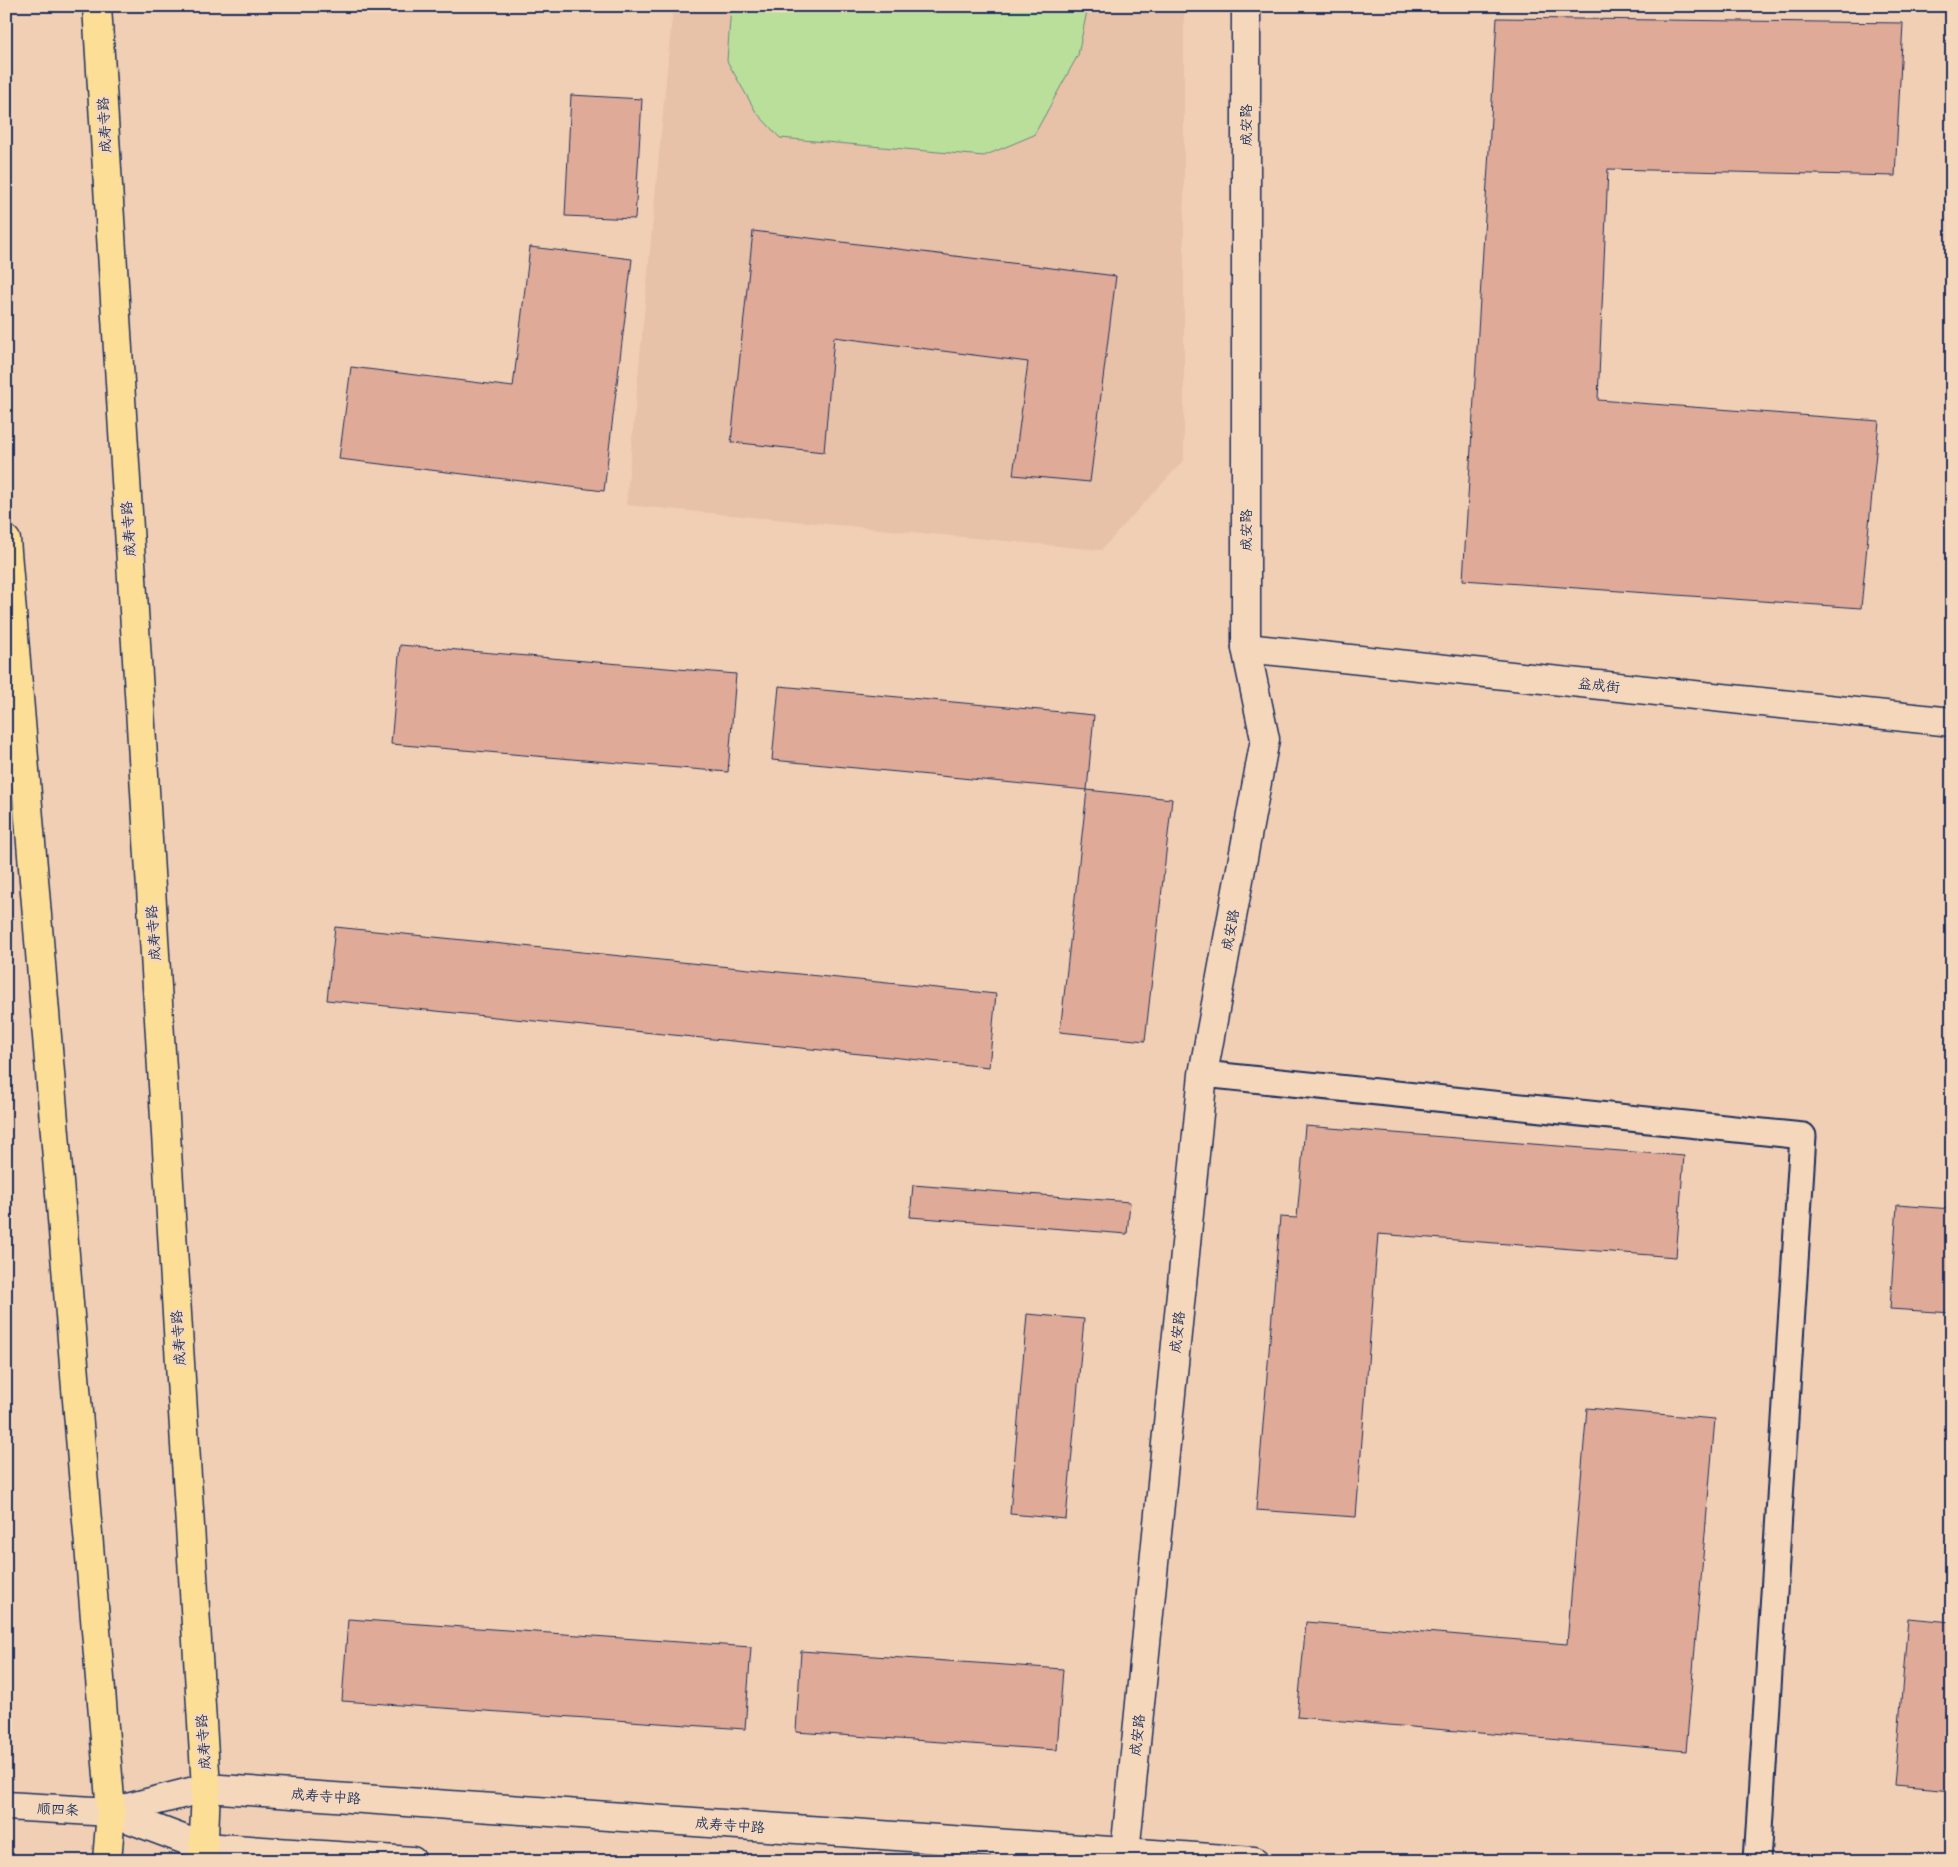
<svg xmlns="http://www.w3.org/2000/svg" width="1958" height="1867" font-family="Delius,'LXGW WenKai TC',sans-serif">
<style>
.built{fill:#e8c1a9}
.green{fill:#badf9a;stroke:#6a877c}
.building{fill:#dfaa97;stroke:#1b2f5e}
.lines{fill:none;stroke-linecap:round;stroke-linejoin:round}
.lane-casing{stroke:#1b2f5e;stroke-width:29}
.street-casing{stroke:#1b2f5e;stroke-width:31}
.secondary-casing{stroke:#1b2f5e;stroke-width:31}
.primary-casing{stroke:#1b2f5e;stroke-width:31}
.lane{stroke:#f5d7bb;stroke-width:25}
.street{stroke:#f5d7bb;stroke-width:28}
.secondary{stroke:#f5d7bb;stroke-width:28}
.primary{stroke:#fdde96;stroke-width:28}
.labels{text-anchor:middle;stroke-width:5;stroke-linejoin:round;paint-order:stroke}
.street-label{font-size:14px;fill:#1b2f5e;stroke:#f5d7bb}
</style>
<rect width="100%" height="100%" fill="#f1cfb4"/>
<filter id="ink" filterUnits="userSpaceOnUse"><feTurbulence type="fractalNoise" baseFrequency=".02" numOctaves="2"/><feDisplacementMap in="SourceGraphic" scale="10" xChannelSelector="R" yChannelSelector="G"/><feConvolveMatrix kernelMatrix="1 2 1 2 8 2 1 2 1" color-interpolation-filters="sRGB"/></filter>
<g filter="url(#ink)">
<path class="built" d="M673,6H1184V460L1101,550L626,505Z"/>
<path class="green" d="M731,6H1088L1078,55L1034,135L984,156L780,138L756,112L727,61Z"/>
<g class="building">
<path d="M1497,18L1903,23L1895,176L1608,169L1598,400L1879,421L1861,608L1463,580Z"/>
<path d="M571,95L642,99L635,219L565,216Z"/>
<path d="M753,231L1116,276L1090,482L1013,475L1028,362L834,337L824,452L731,442Z"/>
<path d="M530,247L632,259L604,491L339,459L351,367L513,387Z"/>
<path d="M400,645L736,674L728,772L391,744Z"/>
<path d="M779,686L1094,715L1087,790L772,760Z"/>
<path d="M1087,790L1172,799L1145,1041L1060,1032Z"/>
<path d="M335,927L996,994L989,1067L327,1000Z"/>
<path d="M1305,1126L1684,1156L1676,1257L1378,1234L1356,1517L1256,1510L1280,1217L1297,1218Z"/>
<path d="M913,1185L1130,1202L1127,1234L910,1217Z"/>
<path d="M1897,1205L1952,1209V1313L1890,1309Z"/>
<path d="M1027,1314L1084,1319L1066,1519L1010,1514Z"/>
<path d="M1587,1408L1715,1419L1686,1751L1297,1717L1306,1622L1567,1644Z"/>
<path d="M1908,1618L1952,1622V1790L1894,1785Z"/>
<path d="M348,1619L751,1647L745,1729L342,1701Z"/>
<path d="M801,1651L1063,1669L1057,1750L796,1732Z"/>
</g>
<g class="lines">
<defs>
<path id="lane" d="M1203,1074L1803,1136L1757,1861"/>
<g id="street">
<path d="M1246,648L1952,722"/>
<path d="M6,1806L111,1812L206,1788"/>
<path d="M1125,1853L1203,1074L1265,739L1246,648V6"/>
</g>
<g id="secondary">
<path d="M206,1788L1254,1861"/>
<path d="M111,1812L204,1847L412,1861"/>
</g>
<g id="primary">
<path d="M97,6L206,1788L203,1861"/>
<path d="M6,540L111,1812L107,1861"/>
</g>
</defs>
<use href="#lane" class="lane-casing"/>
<use href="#street" class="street-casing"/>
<use href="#secondary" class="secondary-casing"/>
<use href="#primary" class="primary-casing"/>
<use href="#lane" class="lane"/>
<use href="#street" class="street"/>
<use href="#secondary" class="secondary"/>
<use href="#primary" class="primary"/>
</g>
</g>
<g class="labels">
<g class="street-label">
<text transform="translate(104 125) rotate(-93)" y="5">成寿寺路</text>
<text transform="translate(1246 125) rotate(-90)" y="5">成安路</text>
<text transform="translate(128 529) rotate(-94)" y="5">成寿寺路</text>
<text transform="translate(1246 530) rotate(-90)" y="5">成安路</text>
<text transform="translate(1599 685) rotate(6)" y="5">益成街</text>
<text transform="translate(1230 930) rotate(-80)" y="5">成安路</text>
<text transform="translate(153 933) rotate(-94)" y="5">成寿寺路</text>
<text transform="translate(1177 1332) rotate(-84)" y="5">成安路</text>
<text transform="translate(178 1338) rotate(-94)" y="5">成寿寺路</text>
<text transform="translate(1137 1735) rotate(-84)" y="5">成安路</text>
<text transform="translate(203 1742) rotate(-94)" y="5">成寿寺路</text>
<text transform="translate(326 1796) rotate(4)" y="5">成寿寺中路</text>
<text transform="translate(58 1809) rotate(3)" y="5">顺四条</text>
<text transform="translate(730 1825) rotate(4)" y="5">成寿寺中路</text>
</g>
</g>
<rect width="1958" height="1867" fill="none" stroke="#f5d7bb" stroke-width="25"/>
<rect x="12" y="12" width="1933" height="1842" fill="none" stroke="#1b2f5e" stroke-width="2" filter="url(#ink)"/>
</svg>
